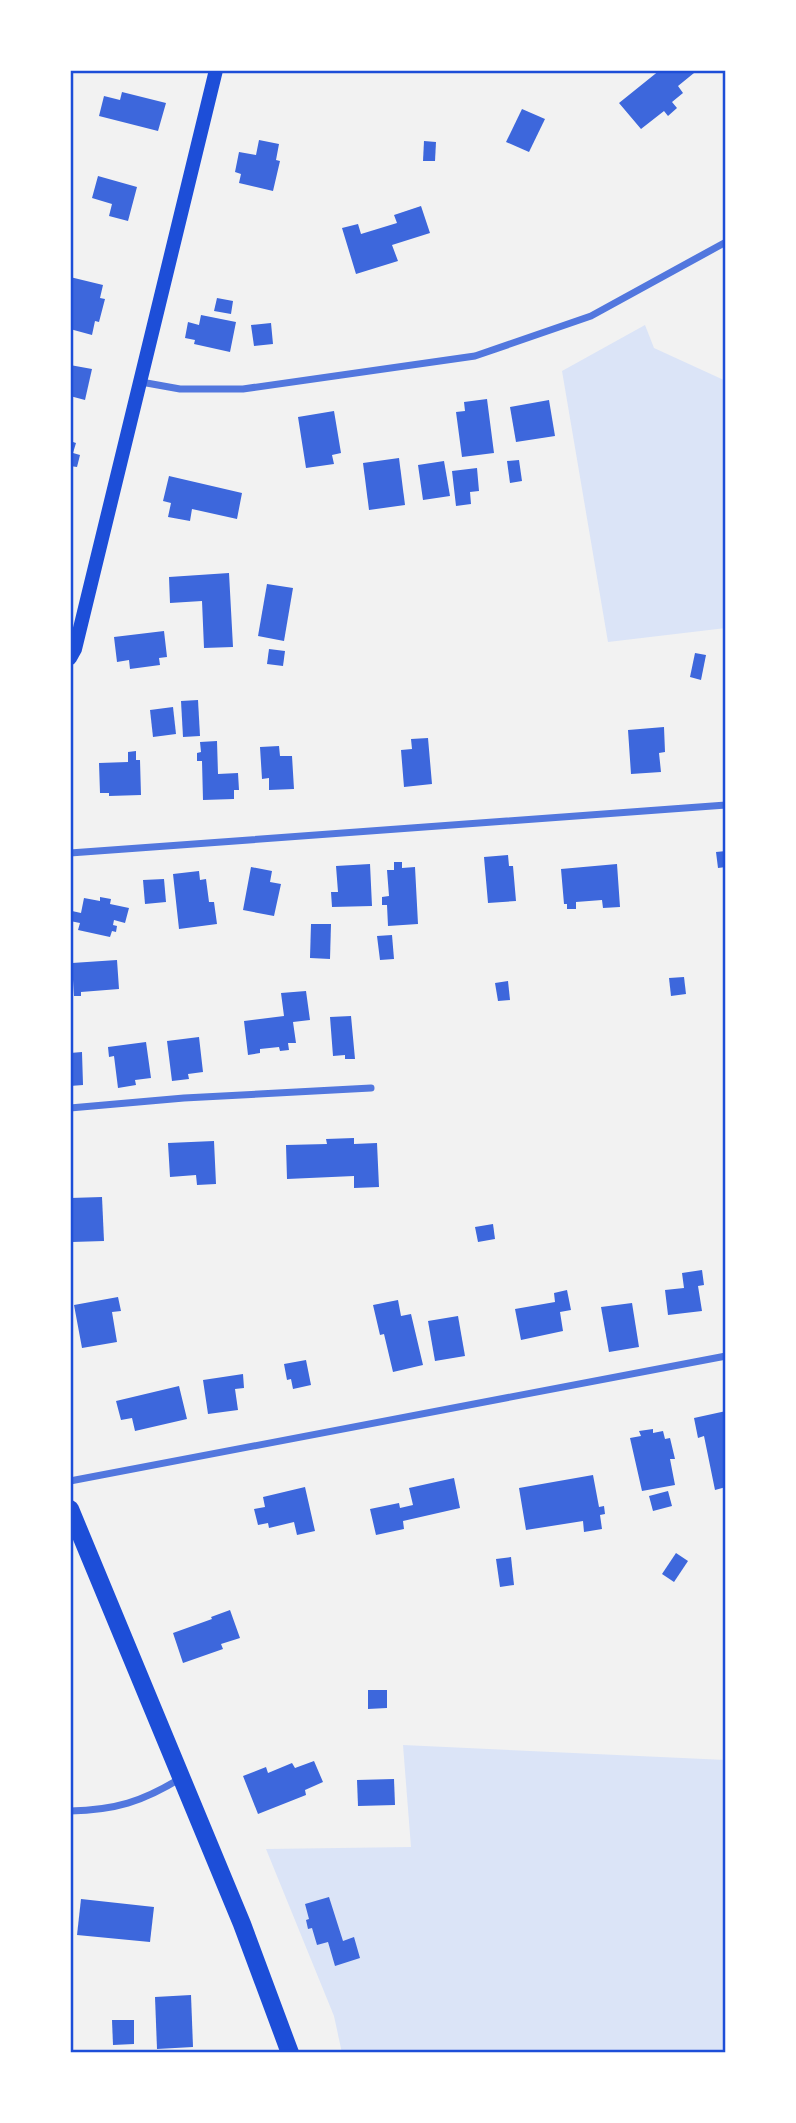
<svg xmlns="http://www.w3.org/2000/svg" width="796" height="2123" font-family="Karla,sans-serif">
<style>
.green{fill:#dbe4f7}
.building{fill:#3d67dc}
.lines{fill:none;stroke-linecap:round;stroke-linejoin:round}
.minor{stroke:#5277de;stroke-width:7}
.secondary{stroke:#1d4ed8;stroke-width:14}
.primary{stroke:#1d4ed8;stroke-width:18}
.neatline{fill:none;stroke:#1d4ed8;stroke-width:2.5}
</style>
<rect width="100%" height="100%" fill="#f2f2f2"/>
<g class="green">
<path d="M645,325L654,348L726,381V628L608,642L562,371Z"/>
<path d="M403,1745L726,1760V2053H342L334,2016L266,1849L411,1847Z"/>
</g>
<g class="building">
<path d="M660,70H691L694,73L678,86L683,93L672,102L677,108L668,116L664,111L641,129L619,103Z"/>
<path d="M122,92L166,103L158,131L99,116L104,96L120,100Z"/>
<path d="M522,109L545,119L529,152L506,142Z"/>
<path d="M259,140L279,144L276,160L280,161L273,191L239,183L241,174L235,172L239,152L256,155Z"/>
<path d="M424,141L436,142L435,161H423Z"/>
<path d="M98,176L137,187L128,221L109,216L112,204L92,198Z"/>
<path d="M421,206L430,233L392,245L398,261L356,274L342,228L358,224L361,234L397,223L394,215Z"/>
<path d="M70,277L103,285L100,298L105,299L99,322L95,321L92,335L70,329Z"/>
<path d="M217,298L233,301L231,314L214,311Z"/>
<path d="M201,315L236,322L230,352L194,344L195,340L185,338L188,322L199,325Z"/>
<path d="M271,323L273,344L254,346L251,325Z"/>
<path d="M70,365L92,369L85,400L70,396Z"/>
<path d="M487,399L494,453L462,457L456,412L465,411L464,402Z"/>
<path d="M549,400L555,436L516,442L510,407Z"/>
<path d="M334,411L341,453L332,455L334,464L306,468L298,417Z"/>
<path d="M70,441L76,443L73,453L80,455L77,467L70,466Z"/>
<path d="M399,458L405,505L369,510L363,463Z"/>
<path d="M519,460L522,481L510,483L507,461Z"/>
<path d="M444,461L450,496L423,500L418,465Z"/>
<path d="M477,468L479,491L470,492L471,504L456,506L452,471Z"/>
<path d="M169,476L242,493L237,519L192,509L190,521L168,517L171,503L163,501Z"/>
<path d="M229,573L233,647L204,648L202,601L170,603L169,577Z"/>
<path d="M267,584L293,588L284,641L258,636Z"/>
<path d="M164,631L167,657L159,658L160,665L130,669L129,660L117,662L114,637Z"/>
<path d="M269,649L285,651L283,666L267,664Z"/>
<path d="M695,653L706,655L701,680L690,677Z"/>
<path d="M198,700L200,736L183,737L181,701Z"/>
<path d="M173,707L176,734L153,737L150,710Z"/>
<path d="M664,727L665,752L659,753L661,772L631,774L628,730Z"/>
<path d="M428,738L432,784L404,787L401,750L412,749L411,739Z"/>
<path d="M217,741L218,774L238,773L239,790H234V799L203,800L202,761H197V753L201,752L200,742Z"/>
<path d="M279,746L280,756H292L294,789L269,790V778L262,779L260,747Z"/>
<path d="M136,751V760H140L141,795L109,796V793H100L99,763L128,762V752Z"/>
<path d="M726,851V867L718,868L716,852Z"/>
<path d="M508,855L509,866H513L516,901L488,903L484,857Z"/>
<path d="M394,862H402V868L415,867L418,924L388,926L387,905H382V897L389,896L387,870H394Z"/>
<path d="M370,864L372,906L332,907L331,892H338L336,866Z"/>
<path d="M617,864L620,907L603,908L602,900L576,902V909H567V904H564L561,869Z"/>
<path d="M251,867L272,871L270,882L281,884L274,916L243,910Z"/>
<path d="M199,871L200,880L206,879L209,902H214L217,924L179,929L173,874Z"/>
<path d="M164,879L166,902L145,904L143,880Z"/>
<path d="M100,897L111,899L110,904L129,908L125,923L114,920L113,925L117,926L116,932L112,931L110,937L78,930L80,923L70,921L72,911L81,913L84,898L100,901Z"/>
<path d="M311,924H331L330,959L310,958Z"/>
<path d="M392,935L394,959L380,960L377,936Z"/>
<path d="M117,960L119,989L81,992V996H74L72,963Z"/>
<path d="M684,977L686,994L671,996L669,978Z"/>
<path d="M508,981L510,1000L498,1001L495,983Z"/>
<path d="M306,991L310,1020L293,1022L296,1043H288L289,1050L280,1051L279,1047L260,1049V1053L248,1055L244,1021L284,1016L281,993Z"/>
<path d="M351,1016L355,1059H345V1055L333,1056L330,1017Z"/>
<path d="M199,1037L203,1072L188,1074L189,1079L172,1081L167,1041Z"/>
<path d="M146,1042L151,1078L135,1080L136,1085L118,1088L114,1056L109,1057L108,1047Z"/>
<path d="M82,1052L83,1085L70,1086V1053Z"/>
<path d="M354,1138V1144L377,1143L379,1187L354,1188V1176L287,1179L286,1145L327,1144L326,1139Z"/>
<path d="M214,1141L216,1184L197,1185L196,1175L170,1177L168,1143Z"/>
<path d="M102,1197L104,1241L72,1242L70,1198Z"/>
<path d="M493,1224L495,1239L478,1242L475,1227Z"/>
<path d="M702,1270L704,1285L698,1286L702,1311L668,1315L665,1290L684,1288L682,1273Z"/>
<path d="M567,1290L571,1310L560,1312L563,1331L521,1340L515,1309L555,1302L554,1293Z"/>
<path d="M118,1297L121,1311L112,1312L117,1342L82,1348L74,1305Z"/>
<path d="M398,1300L401,1316L411,1314L423,1365L393,1372L384,1334L380,1335L373,1305Z"/>
<path d="M632,1303L639,1347L609,1352L601,1307Z"/>
<path d="M458,1316L465,1356L435,1361L428,1321Z"/>
<path d="M306,1360L311,1385L293,1389L291,1379L287,1380L284,1364Z"/>
<path d="M243,1374L244,1388L235,1389L238,1410L208,1414L203,1380Z"/>
<path d="M179,1386L187,1419L135,1431L132,1418L121,1420L116,1401Z"/>
<path d="M726,1411V1487L715,1490L704,1436L698,1438L694,1418Z"/>
<path d="M653,1429V1433L663,1431L665,1439L670,1438L675,1459H670L675,1485L642,1491L630,1438L641,1436L639,1431Z"/>
<path d="M593,1475L599,1507L604,1506L605,1514L600,1515L602,1529L584,1532L583,1521L526,1530L519,1488Z"/>
<path d="M454,1478L460,1508L403,1521L404,1529L376,1535L370,1509L399,1503L400,1508L413,1505L409,1488Z"/>
<path d="M305,1487L315,1531L297,1535L294,1522L269,1528L268,1523L258,1525L254,1509L265,1507L263,1497Z"/>
<path d="M668,1491L672,1506L653,1511L649,1496Z"/>
<path d="M676,1553L688,1561L674,1582L662,1574Z"/>
<path d="M511,1557L514,1585L500,1587L496,1559Z"/>
<path d="M230,1610L240,1638L221,1644L223,1649L183,1663L173,1633L212,1619L211,1617Z"/>
<path d="M368,1690H387V1708L368,1709Z"/>
<path d="M314,1761L323,1782L305,1790L306,1795L258,1814L243,1776L266,1767L268,1773L292,1763L295,1768Z"/>
<path d="M394,1779L395,1805L358,1806L357,1780Z"/>
<path d="M329,1897L343,1941L354,1937L360,1958L335,1966L328,1942L317,1945L312,1928L308,1929L306,1920L309,1919L305,1904Z"/>
<path d="M81,1899L154,1907L150,1942L77,1935Z"/>
<path d="M191,1995L193,2047L157,2049L155,1997Z"/>
<path d="M112,2020H134V2044L113,2045Z"/>
</g>
<g class="lines">
<g class="minor">
<path d="M141,382L180,389H243L475,356L591,316L726,242"/>
<path d="M70,853L726,805"/>
<path d="M70,1108L184,1098L371,1088"/>
<path d="M70,1481L726,1356"/>
<path d="M70,1811C115,1810 142,1802 181,1778"/>
</g>
<path class="secondary" d="M70,658L75,649L216,70"/>
<path class="primary" d="M70,1509L242,1924L290,2053"/>
</g>
<rect width="796" height="2123" fill="none" stroke="#ffffff" stroke-width="144"/>
<rect x="72" y="72" width="652" height="1979" class="neatline"/>
</svg>
